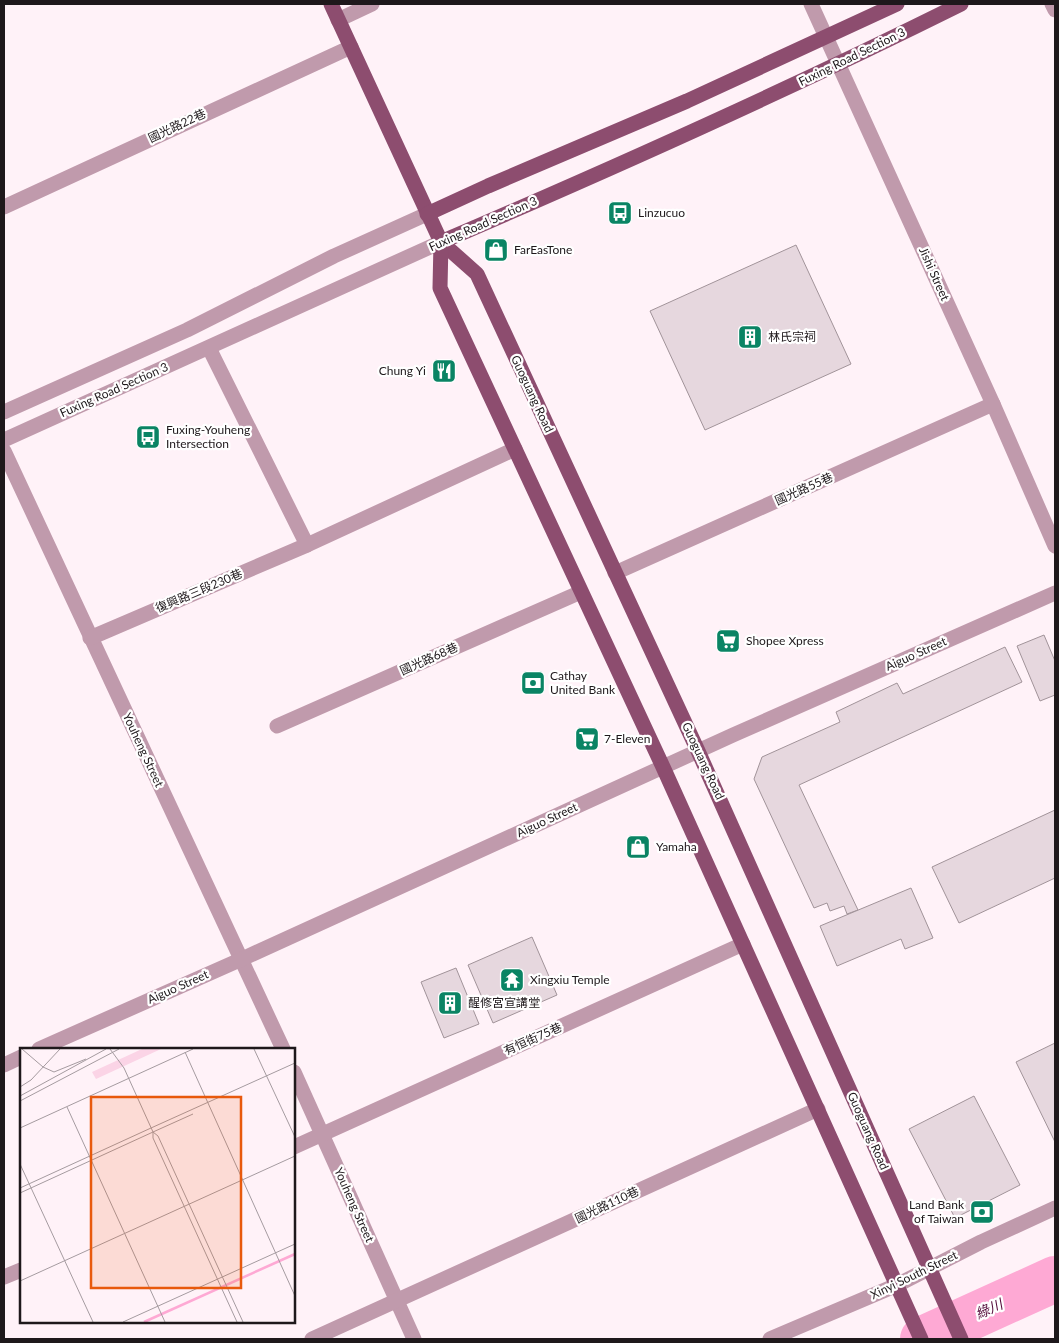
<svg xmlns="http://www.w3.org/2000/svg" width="1059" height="1343" font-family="Lato,'Noto Sans TC',sans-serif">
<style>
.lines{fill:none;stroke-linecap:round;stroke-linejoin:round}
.river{stroke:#fea9d4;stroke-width:46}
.building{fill:#e6d7de;stroke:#a19399}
.minor{stroke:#c09aac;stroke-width:15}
.major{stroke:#8d4d6f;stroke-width:15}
.labels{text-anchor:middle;stroke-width:4.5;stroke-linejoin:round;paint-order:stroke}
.street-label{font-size:12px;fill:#1e181b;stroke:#fff}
.poi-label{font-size:12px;fill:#1e181b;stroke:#fff;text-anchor:start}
.water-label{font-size:14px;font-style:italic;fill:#510736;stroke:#fff}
.inset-river{fill:none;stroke:#fea9d4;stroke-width:2.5}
.inset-road{fill:none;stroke:#a59ba0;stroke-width:1}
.view{fill:#e8590c;fill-opacity:0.15;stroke:#e8590c;stroke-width:2.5}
.inset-edge{fill:none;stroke:#1e181b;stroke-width:2.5}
</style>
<rect width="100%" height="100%" fill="#fff2f8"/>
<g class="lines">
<path class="river" d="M923,1339L1055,1279"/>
</g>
<g class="building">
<path d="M796,245L851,364L705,430L650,311Z"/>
<path d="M1044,635L1055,661V695L1040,701L1017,646Z"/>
<path d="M1005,647L1022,682L799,785L858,910L847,914L844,906L830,911L827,903L814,908L754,779L762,757L840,722L836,712L897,683L903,694Z"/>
<path d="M1055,810V878L959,923L932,867Z"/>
<path d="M911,888L933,938L905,949L901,939L837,966L820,926Z"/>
<path d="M532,937L557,995L493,1023L468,965Z"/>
<path d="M456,968L479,1024L444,1038L421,982Z"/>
<path d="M1055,1043V1142L1016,1062Z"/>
<path d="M974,1096L1020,1185L955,1218L909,1129Z"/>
</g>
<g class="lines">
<g class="minor">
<path d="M811,4L993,404L1055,546"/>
<path d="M1052,4L1055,10"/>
<path d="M338,20L372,4"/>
<path d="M4,207L351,47"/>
<path d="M209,348L307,545"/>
<path d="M4,412L187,330L334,256L427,214"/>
<path d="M4,440L441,242"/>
<path d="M4,451L283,1049"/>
<path d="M615,573L993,404"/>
<path d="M90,638L307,545L515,449"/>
<path d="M277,726L581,592"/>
<path d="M39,1049L242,959L733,735L1055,593"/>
<path d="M4,1065L21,1057"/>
<path d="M294,1072L414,1339"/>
<path d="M294,1147L743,944"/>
<path d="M4,1277L21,1270"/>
<path d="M312,1339L818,1109"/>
<path d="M770,1339L897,1285L981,1242L1055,1208"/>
</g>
<g class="major">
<path d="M331,4L441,242L477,274L698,751L961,1339"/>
<path d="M427,214L488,186L687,101L897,4"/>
<path d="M441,242L440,288L663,767L921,1339"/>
<path d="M441,242C616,167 790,89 961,4"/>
</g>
</g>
<defs>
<symbol id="bus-square" viewBox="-11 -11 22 22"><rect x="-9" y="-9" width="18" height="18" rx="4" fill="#0a8464" stroke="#fff"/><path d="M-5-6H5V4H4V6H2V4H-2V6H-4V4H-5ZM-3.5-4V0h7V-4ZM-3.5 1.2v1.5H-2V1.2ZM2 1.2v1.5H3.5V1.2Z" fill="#fff"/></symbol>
<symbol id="shop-square" viewBox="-11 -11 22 22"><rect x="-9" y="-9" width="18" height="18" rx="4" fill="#0a8464" stroke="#fff"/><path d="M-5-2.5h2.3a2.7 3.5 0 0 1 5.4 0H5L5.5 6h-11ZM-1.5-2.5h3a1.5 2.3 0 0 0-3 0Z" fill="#fff"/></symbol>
<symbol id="building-square" viewBox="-11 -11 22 22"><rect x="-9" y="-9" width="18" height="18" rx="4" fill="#0a8464" stroke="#fff"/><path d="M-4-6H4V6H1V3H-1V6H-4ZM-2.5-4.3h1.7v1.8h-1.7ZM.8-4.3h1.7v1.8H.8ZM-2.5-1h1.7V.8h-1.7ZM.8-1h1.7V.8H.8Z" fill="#fff"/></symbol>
<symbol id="restaurant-square" viewBox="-11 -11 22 22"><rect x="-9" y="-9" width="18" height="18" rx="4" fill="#0a8464" stroke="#fff"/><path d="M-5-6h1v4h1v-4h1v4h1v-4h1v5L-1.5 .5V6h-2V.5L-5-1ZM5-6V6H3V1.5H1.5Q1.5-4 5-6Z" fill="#fff"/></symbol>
<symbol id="supermarket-square" viewBox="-11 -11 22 22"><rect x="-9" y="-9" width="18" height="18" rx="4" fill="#0a8464" stroke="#fff"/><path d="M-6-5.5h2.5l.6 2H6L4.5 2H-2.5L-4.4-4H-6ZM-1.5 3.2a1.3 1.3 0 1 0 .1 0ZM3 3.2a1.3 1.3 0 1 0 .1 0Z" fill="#fff"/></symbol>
<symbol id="bank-square" viewBox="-11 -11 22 22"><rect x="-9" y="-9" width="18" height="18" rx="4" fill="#0a8464" stroke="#fff"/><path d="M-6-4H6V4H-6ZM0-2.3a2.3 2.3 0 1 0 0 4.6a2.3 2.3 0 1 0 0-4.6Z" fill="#fff"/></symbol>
<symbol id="temple-square" viewBox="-11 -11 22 22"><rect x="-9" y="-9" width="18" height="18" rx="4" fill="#0a8464" stroke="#fff"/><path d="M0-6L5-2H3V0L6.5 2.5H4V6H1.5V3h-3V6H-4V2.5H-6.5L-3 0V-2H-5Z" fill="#fff"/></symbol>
</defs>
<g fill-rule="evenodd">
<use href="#bus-square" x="606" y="199" width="28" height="28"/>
<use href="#shop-square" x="482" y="236" width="28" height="28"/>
<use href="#building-square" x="736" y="323" width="28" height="28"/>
<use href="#restaurant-square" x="430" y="357" width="28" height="28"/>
<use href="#bus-square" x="134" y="423" width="28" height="28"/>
<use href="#supermarket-square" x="714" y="627" width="28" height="28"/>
<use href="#bank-square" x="519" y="669" width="28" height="28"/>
<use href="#supermarket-square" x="573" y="725" width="28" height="28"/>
<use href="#shop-square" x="624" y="833" width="28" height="28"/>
<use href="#temple-square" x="498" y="966" width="28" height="28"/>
<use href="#building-square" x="436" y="989" width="28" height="28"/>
<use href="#bank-square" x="968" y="1198" width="28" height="28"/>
</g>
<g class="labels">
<g class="street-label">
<text transform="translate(852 57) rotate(-26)" y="4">Fuxing Road Section 3</text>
<text transform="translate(177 126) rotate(-25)" y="4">國光路22巷</text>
<text transform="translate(483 224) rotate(-24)" y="4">Fuxing Road Section 3</text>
<text transform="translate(934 274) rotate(66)" y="4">Jishi Street</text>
<text transform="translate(114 390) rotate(-24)" y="4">Fuxing Road Section 3</text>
<text transform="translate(532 394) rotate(65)" y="4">Guoguang Road</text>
<text transform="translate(804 489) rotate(-24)" y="4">國光路55巷</text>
<text transform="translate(199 591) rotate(-23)" y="4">復興路三段230巷</text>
<text transform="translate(916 654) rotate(-24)" y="4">Aiguo Street</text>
<text transform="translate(429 659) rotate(-24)" y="4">國光路68巷</text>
<text transform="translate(143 750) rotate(65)" y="4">Youheng Street</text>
<text transform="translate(703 761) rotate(65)" y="4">Guoguang Road</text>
<text transform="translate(547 820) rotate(-25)" y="4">Aiguo Street</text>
<text transform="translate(178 987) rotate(-24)" y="4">Aiguo Street</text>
<text transform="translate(533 1039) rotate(-24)" y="4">有恒街75巷</text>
<text transform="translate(868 1131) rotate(66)" y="4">Guoguang Road</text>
<text transform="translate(354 1205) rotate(66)" y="4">Youheng Street</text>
<text transform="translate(607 1205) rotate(-25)" y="4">國光路110巷</text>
<text transform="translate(914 1275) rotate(-26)" y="4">Xinyi South Street</text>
</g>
<g class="poi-label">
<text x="638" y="217">Linzucuo</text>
<text x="514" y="254">FarEasTone</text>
<text x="768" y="341">林氏宗祠</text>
<text x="426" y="375" text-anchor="end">Chung Yi</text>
<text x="166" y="434">Fuxing-Youheng<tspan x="166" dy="14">Intersection</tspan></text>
<text x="746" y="645">Shopee Xpress</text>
<text x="550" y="680">Cathay<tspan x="550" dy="14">United Bank</tspan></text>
<text x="604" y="743">7-Eleven</text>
<text x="656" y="851">Yamaha</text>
<text x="530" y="984">Xingxiu Temple</text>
<text x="468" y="1007">醒修宮宣講堂</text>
<text x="964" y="1209" text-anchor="end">Land Bank<tspan x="964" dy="14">of Taiwan</tspan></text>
</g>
<g class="water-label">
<text transform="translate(989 1309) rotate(-24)" y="5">綠川</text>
</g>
</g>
<g transform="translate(20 1048)">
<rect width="275" height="275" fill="#fff2f8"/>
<path d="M122,1H141L76,31L72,24Z" fill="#fbd4e6"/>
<path class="inset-river" d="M124,274L275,206"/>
<path class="inset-road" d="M2,1L23,19L34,24L66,11M90,1L104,20L133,84L138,88L223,274M234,1L275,89M165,4L275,248M0,39L11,32L40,1M0,48L86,1M0,53L99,1M47,59L145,274M0,80L173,1M131,80L275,15M133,84V90L217,274M133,84L173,66M0,116L73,274M0,140L131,80M0,145L133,84M0,233L275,108M103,274L275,196"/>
<path class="view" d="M71,49H221V240H71Z"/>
<rect width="275" height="275" class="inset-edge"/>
</g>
<rect width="1059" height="1343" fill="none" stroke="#1e181b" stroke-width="10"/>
</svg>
